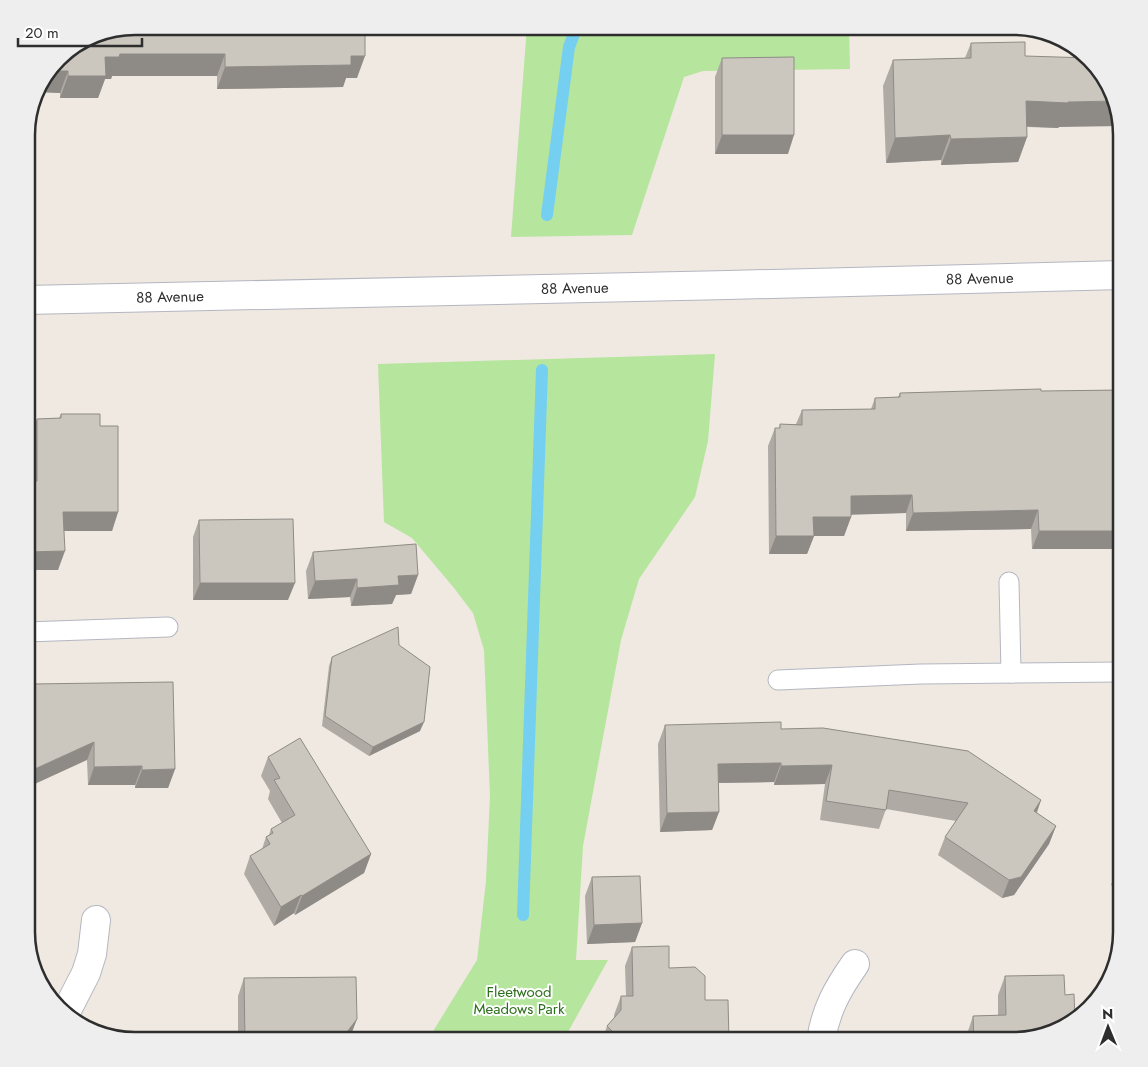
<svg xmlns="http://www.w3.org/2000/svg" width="1148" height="1067" font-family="Jost,sans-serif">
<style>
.green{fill:#b6e59e}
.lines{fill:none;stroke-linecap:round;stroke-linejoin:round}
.stream{stroke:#75cff0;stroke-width:12}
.service-casing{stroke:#b4b7c1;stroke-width:21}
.minor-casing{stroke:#b4b7c1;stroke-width:30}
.secondary-casing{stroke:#b4b7c1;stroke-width:30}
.service{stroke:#fff;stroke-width:19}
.minor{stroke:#fff;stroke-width:28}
.secondary{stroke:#fff;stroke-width:28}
.wall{fill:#afaba4}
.shaded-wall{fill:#8e8b86}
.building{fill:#cbc7bf;stroke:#8e8b86}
.labels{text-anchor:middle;stroke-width:4;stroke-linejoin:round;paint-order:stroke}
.street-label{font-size:15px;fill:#2e2e2e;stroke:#fff}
.park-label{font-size:15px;fill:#2c6e1b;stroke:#fff}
.rim{fill:none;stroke:#2e2e2e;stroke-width:2.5}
</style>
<rect width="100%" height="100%" fill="#efe9e1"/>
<g class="green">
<path d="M527,26H849L850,69L703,71L684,77L632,235L511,237Z"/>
<path d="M715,354L708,441L695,497L639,579L621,640L583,846L576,960H608L563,1041H427L477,960L486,881L490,796L484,650L473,613L454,588L412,538L384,522L378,364Z"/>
</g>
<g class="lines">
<g class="stream">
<path d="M547,215L569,47L577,26"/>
<path d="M523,915L542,370"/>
</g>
<defs>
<g id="service">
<path d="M1009,582L1011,673"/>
<path d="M26,632L168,627"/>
<path d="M778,680L921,674L1122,672"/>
</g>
<g id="minor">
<path d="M65,1014L86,973L92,954L96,920"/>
<path d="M821,1041C825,1011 838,988 855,964"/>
</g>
<g id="secondary">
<path id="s1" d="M26,300L728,285L1122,275"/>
</g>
</defs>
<use href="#service" class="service-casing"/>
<use href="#minor" class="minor-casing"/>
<use href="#secondary" class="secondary-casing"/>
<use href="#service" class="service"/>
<use href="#minor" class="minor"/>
<use href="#secondary" class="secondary"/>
</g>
<g class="wall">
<path d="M135,26L357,78H346L343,87L217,89V76H112L111,79H105L98,98H60V93L39,92V84L63,53Z"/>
<path d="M971,43L1025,56L1059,127L1058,128L1027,127V137L1018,162L941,165V160L886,163L883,86L893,60L965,58Z"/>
<path d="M722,58L788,154H715V77Z"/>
<path d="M1122,390L1032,549L1031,529L906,531V513L851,514V517L844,536H814L807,554H769L768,446L775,428H779L780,424H796L802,410L871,409L875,398L898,397L900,393Z"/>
<path d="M61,414L100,426L118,512L112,531H64L58,570H26V481H30V437L37,419L59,418Z"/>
<path d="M199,520L288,600H193V537Z"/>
<path d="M313,552L418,575L411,594L396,595L392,604L351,606L350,597L308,599L306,571Z"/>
<path d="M399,645L420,731L369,756L322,726L329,666L332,657Z"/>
<path d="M32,684L175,769L168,788H135V785H88L87,760Z"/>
<path d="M665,725L781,729L1041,800L1037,813L1056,826L1049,844L1014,895L1002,898L938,855L945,837L956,821L886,809L879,829L820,820L825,784L774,785V782L718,783L719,812L712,830L660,832L658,744Z"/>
<path d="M268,757L371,854L364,873L295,915L294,913L274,926L244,874L250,856L262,849L266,837L269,835L271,829L282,823L268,799L270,791L261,776Z"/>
<path d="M1122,861V894L1111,885L1117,867Z"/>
<path d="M592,877L642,923L635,942L587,944L585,896Z"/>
<path d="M632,947L669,968L705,1000L729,1041H602L607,1026L614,1018V1015L621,996H626L625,966Z"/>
<path d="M1005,976L1065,995L1020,1041H967V1034L973,1016L998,1015V995Z"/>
<path d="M244,978L357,1019L350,1037L348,1041H238V996Z"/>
</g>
<g class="shaded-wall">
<path d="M120,54H225L217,76H112L111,79H105L98,98H60L68,76L105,57Z"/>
<path d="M351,56H365L357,78H346L343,87L217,89L225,67Z"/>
<path d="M50,71H68L60,93L39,92L45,77Z"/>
<path d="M1026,101L1068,102L1115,101L1121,126L1059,127L1058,128L1017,126Z"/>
<path d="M722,135H794L788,154H715Z"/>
<path d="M950,135L941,160L886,163L895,138Z"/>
<path d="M1027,137L1018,162L941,165L951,139Z"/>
<path d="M912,495L906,513L844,515L851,496Z"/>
<path d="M1038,510L1031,529L906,531L913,513Z"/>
<path d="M63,512H118L112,531H57Z"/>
<path d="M813,517H851L844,536H807Z"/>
<path d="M1039,531H1122V549H1032Z"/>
<path d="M776,536H814L807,554H769Z"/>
<path d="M65,551L58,570H26V552Z"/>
<path d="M418,575L411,594L396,595L392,604L351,606L357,588L398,576Z"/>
<path d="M357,579L350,597L308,599L315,581Z"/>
<path d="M200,583H295L288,600H193Z"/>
<path d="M424,722L420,731L369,756L373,747Z"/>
<path d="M94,742L87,760L26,788V773Z"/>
<path d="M781,763L774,782L711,783L718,764Z"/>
<path d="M832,765L825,784L774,785L781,766Z"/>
<path d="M142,766L135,785H88L94,767Z"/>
<path d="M175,769L168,788H135L142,770Z"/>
<path d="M1041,800L1034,819V811Z"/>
<path d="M719,812L712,830L660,832L667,813Z"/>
<path d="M1056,826L1049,844L1014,895L1002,898L1009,880Z"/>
<path d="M371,854L364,873L295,915L302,896Z"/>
<path d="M301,895L294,913L274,926L281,907Z"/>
<path d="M642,923L635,942L587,944L594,925Z"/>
<path d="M357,1019L350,1037L348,1041H342L344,1036Z"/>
</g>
<g class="building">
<path d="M135,26H365V56H351V65L225,67V54H120L119,57H105L106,76H68V71H50L63,53L93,34Z"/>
<path d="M1025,42V56L1090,58L1113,93L1115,101L1068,102V103L1026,101L1027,137L951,139L950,135L895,138L893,60L971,58V43Z"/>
<path d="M794,57V135H722V58Z"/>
<path d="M1041,389V391L1122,390V531H1039L1038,510L913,513L912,495L851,496V517H813L814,536H776L775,428H780V424L802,425V410L875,409V398L900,397V393Z"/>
<path d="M61,414H100V426H118V512H63L65,551L26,552V481H37V419L61,418Z"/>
<path d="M293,519L295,583H200L199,520Z"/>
<path d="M416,544L418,575L398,576L399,585L357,588V579L315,581L313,552Z"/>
<path d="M398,627L399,645L430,667L424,722L373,747L325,716L332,657Z"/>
<path d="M26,672L32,684L173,682L175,769L142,770V766L94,767V742L26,773Z"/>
<path d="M781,722V729L823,728L968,751L1041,800L1034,811L1056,826L1021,877L1009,880L945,837L968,803L889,790L886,810L826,801L832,765L781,766V763L718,764L719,812L667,813L665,725Z"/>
<path d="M300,738L371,854L302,896L301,895L281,907L250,856L270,844L266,837L273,833L271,829L295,815L274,780L280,778L268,757Z"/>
<path d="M1122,861V871L1117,867Z"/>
<path d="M640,876L642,923L594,925L592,877Z"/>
<path d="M669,946V968L695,967L705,976V1000H728L729,1041H622L607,1026L621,1010V996H633L632,947Z"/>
<path d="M1064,975L1065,995L1074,994L1075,1019L1055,1032L1020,1041H974L973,1016L1006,1015L1005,976Z"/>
<path d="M356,977L357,1019L344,1036V1041H245L244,978Z"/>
</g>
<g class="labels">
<g class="street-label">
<text dy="5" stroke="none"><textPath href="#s1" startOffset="954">88 Avenue</textPath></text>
<text dy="5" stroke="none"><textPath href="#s1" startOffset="549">88 Avenue</textPath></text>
<text dy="5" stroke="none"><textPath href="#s1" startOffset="144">88 Avenue</textPath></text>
</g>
<g class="park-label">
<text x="519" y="997">Fleetwood<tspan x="519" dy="17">Meadows Park</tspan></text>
</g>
</g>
<path d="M0 0H1148V1067H0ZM135 35H1013A100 100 0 0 1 1113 135V932A100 100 0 0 1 1013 1032H135A100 100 0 0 1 35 932V135A100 100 0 0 1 135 35Z" fill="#eee" fill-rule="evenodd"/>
<path class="rim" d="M135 35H1013A100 100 0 0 1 1113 135V932A100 100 0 0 1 1013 1032H135A100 100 0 0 1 35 932V135A100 100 0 0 1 135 35Z"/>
<g transform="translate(1108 1027) rotate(359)" stroke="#ffffff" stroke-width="4" paint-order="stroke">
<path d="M0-4L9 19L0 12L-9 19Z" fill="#2e2e2e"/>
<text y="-8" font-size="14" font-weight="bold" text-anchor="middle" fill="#2e2e2e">N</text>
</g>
<path d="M18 38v8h124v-8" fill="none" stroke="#2e2e2e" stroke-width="2.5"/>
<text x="25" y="38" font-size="15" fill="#2e2e2e" stroke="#ffffff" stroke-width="4" paint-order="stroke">20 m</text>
</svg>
